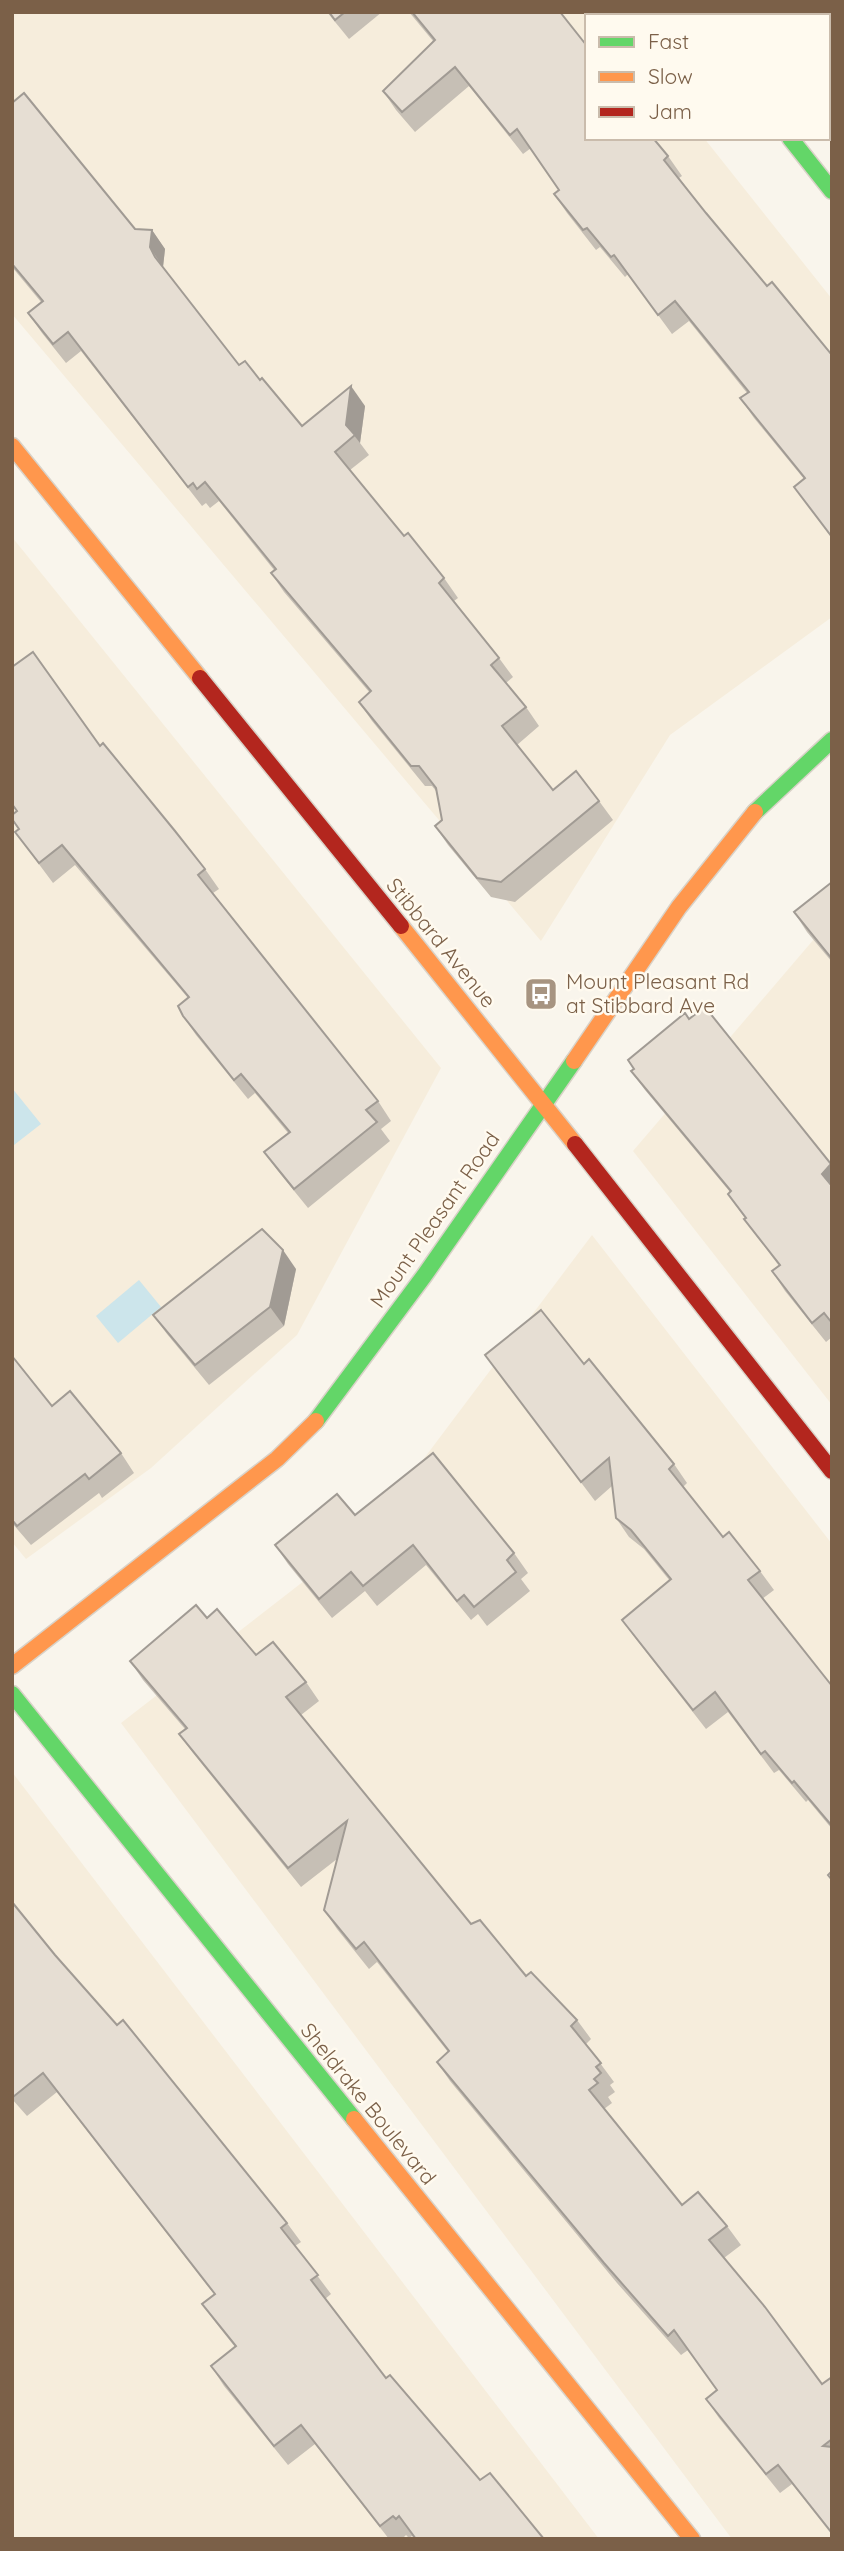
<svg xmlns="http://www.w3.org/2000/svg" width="844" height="2551" font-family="Quicksand,sans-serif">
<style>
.residential{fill:#f6eddc}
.water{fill:#cce5eb}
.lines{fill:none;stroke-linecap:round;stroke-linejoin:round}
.fast-casing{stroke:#d9d2c8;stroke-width:19}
.slow-casing{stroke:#d9d2c8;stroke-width:19}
.jam-casing{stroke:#d9d2c8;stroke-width:19}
.fast{stroke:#63d668;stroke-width:16}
.slow{stroke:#ff974d;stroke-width:16}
.jam{stroke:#b3261e;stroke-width:16}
.wall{fill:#c6bfb5}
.shaded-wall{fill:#a19b94}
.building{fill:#e6ded3;stroke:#a19b94;stroke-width:2}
.labels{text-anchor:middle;stroke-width:5;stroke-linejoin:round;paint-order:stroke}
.street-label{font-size:21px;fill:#7b6048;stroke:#fffaef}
.poi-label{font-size:21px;fill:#7b6048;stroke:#fffaef;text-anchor:start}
</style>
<rect width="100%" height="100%" fill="#f9f5ec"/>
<g class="residential">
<path d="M12,12H605L608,16H587V138H704L832,299V617L670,735L541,941L12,314Z"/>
<path d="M769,12H832V91L828,86V16H772Z"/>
<path d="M12,537L441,1068L297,1335L151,1468L26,1559L12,1542Z"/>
<path d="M832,918V1405L633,1151Z"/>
<path d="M592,1235L832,1544V2539H732L121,1723L371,1529Z"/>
<path d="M12,1772L599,2539H12Z"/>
</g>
<g class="water">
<path d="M12,1088L41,1124L14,1145L12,1143Z"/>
<path d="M139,1280L161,1307L118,1343L96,1316Z"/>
</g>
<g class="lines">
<defs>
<g id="fast">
<path d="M790,138L832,191"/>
<path d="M755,812L832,740"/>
<path d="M316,1421L424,1276L574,1061"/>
<path d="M12,1694L354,2119"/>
</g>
<g id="slow">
<path d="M12,446L200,678"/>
<path d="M401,926L575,1144"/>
<path d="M574,1061L679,907L755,812"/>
<path d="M12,1666L277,1459L316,1421"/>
<path d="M354,2119L692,2539"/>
</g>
<g id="jam">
<path d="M689,12L692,16"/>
<path d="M200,678L401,926"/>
<path d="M575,1144L832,1471"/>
</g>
</defs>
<use href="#fast" class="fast-casing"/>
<use href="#slow" class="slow-casing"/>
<use href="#jam" class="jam-casing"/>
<use href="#fast" class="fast"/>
<use href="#slow" class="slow"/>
<use href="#jam" class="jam"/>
</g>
<g class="wall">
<path d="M327,12H382L349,39Z"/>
<path d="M409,12H560L587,138L668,156L682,176L679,178L706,213L767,286L832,355V538L794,487L804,479L754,418L740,398L747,393L689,321L672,334L628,274L625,277L600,247L596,250L567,213L554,194L559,190L531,148L523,154L469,86L415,132L396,110L383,91L433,41Z"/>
<path d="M12,103L135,229L152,230L165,249L163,267L165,270L239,365L260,380L302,426L365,406L360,443L369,455L350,470L404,536L444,578L458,598L454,601L499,658L513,677L506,683L526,707L539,726L517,745L553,790L599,801L613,820L515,902L491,897L448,845L435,826L442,820L436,791L432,786H425L372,721L359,702L370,693L284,592L271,573L274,570L219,501L210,508L206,503L202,506L81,351L66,363L42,333L28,313L41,302L12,267Z"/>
<path d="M100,746L205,869L219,889L213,893L378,1101L391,1121L381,1129L390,1141L308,1208L278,1171L264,1152L288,1133L255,1093L248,1099L196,1035L183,1016L188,998L75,865L53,883L15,832L19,829L12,820L17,811Z"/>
<path d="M832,882V962L807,932L794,912Z"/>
<path d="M689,1019L832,1165V1337L826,1342L785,1291L772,1271L779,1266L744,1219L745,1218L728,1194L730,1192L645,1090L631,1071Z"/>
<path d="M296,1269L284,1326L209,1385L167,1334L153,1315Z"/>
<path d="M485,1355L584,1364L674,1464L687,1483L683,1487L723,1537L760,1571L774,1590L762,1599L832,1686V1829L808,1800L806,1802L779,1770L774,1773L728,1712L706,1729L636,1639L622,1620L670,1581L644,1549L629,1537L616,1518L612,1486L595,1501Z"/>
<path d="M12,1356L52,1406L121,1453L134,1473L102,1498L99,1493L31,1545L12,1523Z"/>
<path d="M355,1515L514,1553L528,1573L521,1579L530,1591L487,1626L478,1614L471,1620L426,1565L377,1606L365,1591L332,1618L288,1564L275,1545Z"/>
<path d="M207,1618L256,1655L306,1682L319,1701L301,1715L471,1924L526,1976L577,2020L591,2039L586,2044L614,2082L610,2085L615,2092L608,2097L612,2103L604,2109L682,2205L727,2226L741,2245L724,2258L822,2384L832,2377V2535L792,2484L780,2493L719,2418L706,2399L717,2390L688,2350L681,2355L617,2283L450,2081L437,2062L448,2052L377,1962L369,1969L337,1929L324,1910L337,1859L301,1887L193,1753L179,1734L185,1729L143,1680L130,1661Z"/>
<path d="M12,1902L55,1955L287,2223L301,2242L295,2246L331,2294L325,2299L386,2378L480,2480L544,2539H415L412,2536L409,2538L406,2535L402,2539H389L315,2444L288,2465L224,2386L211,2366L235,2347L216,2323L202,2304L214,2294L57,2092L27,2116L12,2099Z"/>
</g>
<g class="shaded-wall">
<path d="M152,230L165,249L163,267L169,277L150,247Z"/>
<path d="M351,386L365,406L360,443L346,425Z"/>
<path d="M831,1164L832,1165V1188L822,1174Z"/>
<path d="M283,1250L296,1269L284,1326L270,1307Z"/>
</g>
<g class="building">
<path d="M329,12H345L335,20Z"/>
<path d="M412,12H560L587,46V138H653L668,156L664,160L706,213L767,286L772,282L832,355V537L794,487L805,478L740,398L749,392L675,301L658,315L614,255L611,257L587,228L583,230L554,194L559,190L517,129L510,135L455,67L402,112L383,91L435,40Z"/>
<path d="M24,93L135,229L152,230L150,247L155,257L239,365L245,361L260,380L262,378L302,426L351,386L346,425L355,435L335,452L404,536L408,533L444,578L439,583L499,658L491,665L526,707L502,726L553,790L576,771L599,801L501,882L477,878L435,826L442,820L436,788L419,766H411L359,702L371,691L271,573L276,569L205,482L197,489L193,483L188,487L68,332L53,344L28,313L43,301L12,264V103Z"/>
<path d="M33,652L100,746L103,743L175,831L205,869L198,875L378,1101L366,1110L377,1122L294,1189L264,1152L290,1132L241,1074L234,1080L183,1016L178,1006L189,997L62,845L39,863L15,832L19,829L12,819V815L17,811L12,804V667Z"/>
<path d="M832,882V959L794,912Z"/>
<path d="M705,1007L831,1164L822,1174L832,1186V1323L824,1313L812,1323L772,1271L780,1265L744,1219L746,1218L728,1194L731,1191L631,1071L634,1069L628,1060L685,1013L689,1019Z"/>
<path d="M262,1229L283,1250L270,1307L195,1365L153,1315Z"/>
<path d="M541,1310L584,1364L589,1359L674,1464L669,1469L723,1537L729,1532L760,1571L748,1580L832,1686V1826L794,1781L792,1783L765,1751L761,1754L715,1692L693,1710L622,1620L671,1579L631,1530L616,1518L609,1458L581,1482L485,1355Z"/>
<path d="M12,1356L52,1406L70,1391L121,1453L89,1479L85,1474L17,1526L12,1520Z"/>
<path d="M433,1453L514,1553L507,1560L516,1572L474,1607L464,1595L457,1601L413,1545L363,1586L351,1572L319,1599L275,1545L337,1494L355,1515Z"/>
<path d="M196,1605L207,1618L217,1609L256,1655L273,1642L306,1682L286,1697L471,1924L480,1920L526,1976L531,1972L577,2020L571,2026L601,2063L596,2067L601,2073L594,2079L598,2083L589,2090L682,2205L698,2192L727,2226L709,2240L765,2307L822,2384L832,2377V2439L823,2446L832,2447V2533L778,2465L766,2474L706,2399L717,2390L674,2330L668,2336L604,2263L437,2062L449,2051L364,1942L356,1949L324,1910L347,1821L288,1868L179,1734L187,1728L130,1661Z"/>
<path d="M832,1871V1880L828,1875Z"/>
<path d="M12,1902L55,1955L117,2025L123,2020L287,2223L281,2228L318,2275L311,2280L386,2378L390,2375L480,2480L490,2473L544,2539H416L399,2516L396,2519L393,2516L380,2526L301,2425L274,2446L211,2366L236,2346L202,2304L215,2294L43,2073L13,2097L12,2096Z"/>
</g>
<defs>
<symbol id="bus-square" viewBox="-11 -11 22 22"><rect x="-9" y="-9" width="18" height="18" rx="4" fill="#a79481" stroke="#fffaef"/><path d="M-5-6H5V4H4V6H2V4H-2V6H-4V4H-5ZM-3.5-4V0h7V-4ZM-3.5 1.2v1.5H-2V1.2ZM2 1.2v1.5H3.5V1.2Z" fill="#fff"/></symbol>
</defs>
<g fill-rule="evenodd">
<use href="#bus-square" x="522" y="975" width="38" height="38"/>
</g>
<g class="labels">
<g class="street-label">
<text transform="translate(441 943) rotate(51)" y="7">Stibbard Avenue</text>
<text transform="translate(435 1220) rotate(-55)" y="7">Mount Pleasant Road</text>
<text transform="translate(368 2104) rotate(51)" y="7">Sheldrake Boulevard</text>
</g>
<g class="poi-label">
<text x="566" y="989">Mount Pleasant Rd<tspan x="566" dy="24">at Stibbard Ave</tspan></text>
</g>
</g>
<rect width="844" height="2551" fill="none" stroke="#7b6048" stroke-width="28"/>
<rect x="585" y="14" width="245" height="126" fill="#fffaef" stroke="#cabcac" stroke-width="2"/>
<rect x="599" y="37" width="35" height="10" fill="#63d668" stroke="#cabcac" stroke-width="2"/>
<text x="648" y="49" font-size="21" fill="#7b6048">Fast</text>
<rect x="599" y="72" width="35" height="10" fill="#ff974d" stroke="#cabcac" stroke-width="2"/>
<text x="648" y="84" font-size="21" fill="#7b6048">Slow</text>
<rect x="599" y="107" width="35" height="10" fill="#b3261e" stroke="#cabcac" stroke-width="2"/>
<text x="648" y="119" font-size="21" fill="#7b6048">Jam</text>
</svg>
